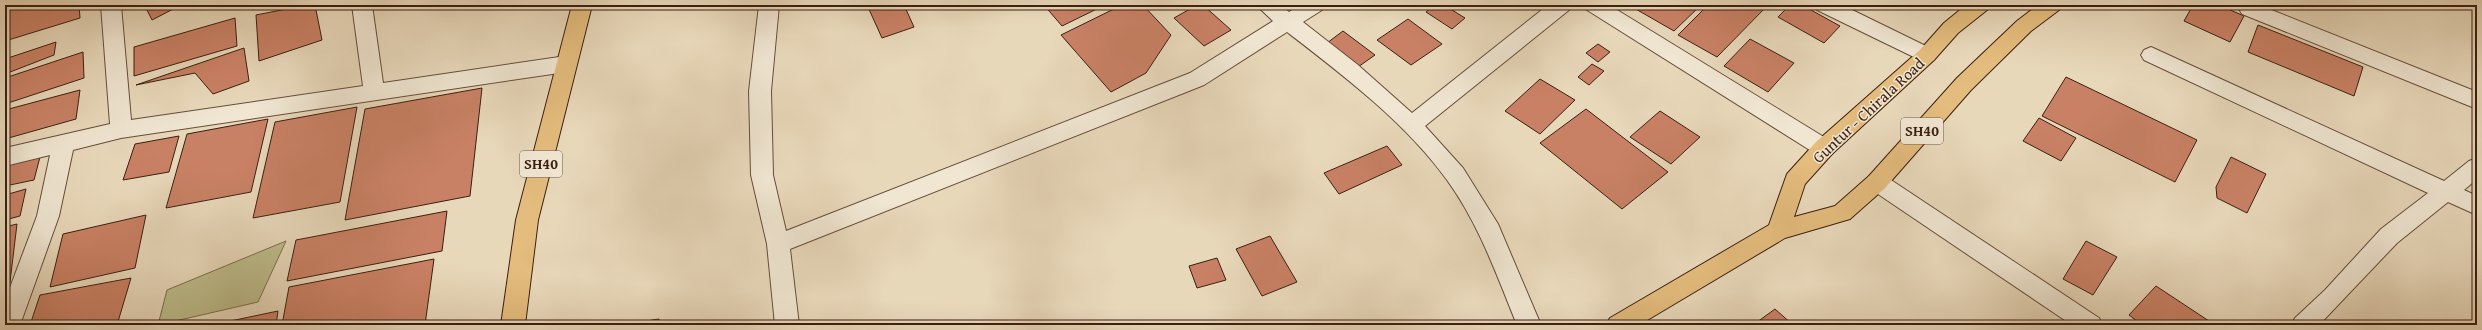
<svg xmlns="http://www.w3.org/2000/svg" width="2482" height="330" font-family="'Gentium Book Plus',serif">
<style>
.green{fill:#bdbc8b;stroke:#7c6e4e}
.building{fill:#c98165;stroke:#3b1f11}
.lines{fill:none;stroke-linecap:round;stroke-linejoin:round}
.minor-casing{stroke:#664d3b;stroke-width:2}
.major-casing{stroke:#3b1f11;stroke-width:2}
.minor{fill:#f0e6d2;fill-rule:evenodd}
.major{fill:#e4bc7d;fill-rule:evenodd}
.labels{text-anchor:middle;stroke-width:3;stroke-linejoin:round;paint-order:stroke}
.shield{fill:#f0e6d2;stroke:#715b4b;stroke-width:1}
.shield-label{font-size:15px;font-weight:bold;fill:#3b1f11}
.street-label{font-size:16px;fill:#3b1f11;stroke:#f0e6d2}
</style>
<rect width="100%" height="100%" fill="#e8d8ba"/>
<filter id="stains"><feTurbulence type="fractalNoise" baseFrequency=".005" numOctaves="4"/><feColorMatrix values="0 0 0 0 .2 0 0 0 0 .09 0 0 0 0 .02 0 0 0 .5 -.17"/></filter>
<radialGradient id="worn" r=".72"><stop offset=".6" stop-color="#630" stop-opacity="0"/><stop offset="1" stop-color="#630" stop-opacity=".3"/></radialGradient>
<path class="green" d="M286,241L258,302L158,325L167,290Z"/>
<g class="building">
<path d="M25,5H79L80,18L5,41V12Z"/>
<path d="M153,5H181L152,20L146,8Z"/>
<path d="M307,5H315L322,40L259,61L256,15Z"/>
<path d="M867,5H904L914,27L882,38Z"/>
<path d="M1044,5H1105L1062,26Z"/>
<path d="M1122,5H1143L1171,35L1146,73L1111,92L1061,35Z"/>
<path d="M1197,5H1203L1231,30L1204,46L1174,18Z"/>
<path d="M1434,5H1444L1465,18L1452,29L1426,12Z"/>
<path d="M1637,5H1701L1674,31L1634,8Z"/>
<path d="M1708,5H1768L1717,57L1678,35Z"/>
<path d="M1790,5H1802L1840,26L1824,43L1778,17Z"/>
<path d="M2193,5H2219L2244,16L2230,42L2184,21Z"/>
<path d="M235,18L237,46L134,76V47Z"/>
<path d="M1408,19L1442,44L1411,65L1377,40Z"/>
<path d="M2258,25L2363,67L2354,96L2248,52Z"/>
<path d="M1343,31L1375,55L1358,67L1327,43Z"/>
<path d="M1750,39L1794,63L1768,92L1724,66Z"/>
<path d="M56,42L54,55L5,74V59Z"/>
<path d="M1598,44L1610,52L1598,62L1586,53Z"/>
<path d="M244,48L249,81L213,94L195,73L136,85Z"/>
<path d="M83,52L84,78L5,104V78Z"/>
<path d="M1592,64L1604,71L1589,85L1578,77Z"/>
<path d="M2066,77L2197,140L2175,182L2042,116Z"/>
<path d="M1540,79L1575,100L1540,134L1505,111Z"/>
<path d="M482,88L470,196L345,220L365,109Z"/>
<path d="M80,90L76,119L5,139V110Z"/>
<path d="M357,107L340,202L253,218L275,122Z"/>
<path d="M1586,109L1668,172L1622,209L1540,143Z"/>
<path d="M1660,111L1700,137L1671,164L1630,137Z"/>
<path d="M2039,118L2076,138L2061,161L2023,141Z"/>
<path d="M268,119L251,192L166,208L187,134Z"/>
<path d="M179,136L169,172L123,180L135,144Z"/>
<path d="M1387,146L1402,165L1339,194L1324,173Z"/>
<path d="M40,157L34,180L5,186V164Z"/>
<path d="M2231,157L2266,174L2247,213L2217,198L2216,187Z"/>
<path d="M26,189L20,216L5,220V195Z"/>
<path d="M447,211L442,251L287,281L296,240Z"/>
<path d="M146,215L135,268L50,287L63,234Z"/>
<path d="M17,224L7,307L5,308V227Z"/>
<path d="M1270,236L1297,282L1262,296L1236,249Z"/>
<path d="M2086,241L2117,257L2093,295L2063,279Z"/>
<path d="M1217,258L1226,280L1197,288L1189,266Z"/>
<path d="M434,259L425,325H282L289,287Z"/>
<path d="M131,278L117,325H30L40,295Z"/>
<path d="M2156,286L2215,325H2142L2129,315Z"/>
<path d="M1775,309L1793,325H1753Z"/>
<path d="M278,311L276,325H216V324Z"/>
<path d="M659,319V325H620Z"/>
</g>
<g class="lines">
<defs>
<g id="minor">
<path d="M101,5H121L131,120L363,86L352,5H372L383,83L566,56L573,59L576,64L573,69L566,72L121,138L73,150L59,216L20,325H5V301L37,216L50,155L5,166V148L110,124Z"/>
<path d="M759,5H779L771,91L773,175L786,231L1190,73L1273,21L1256,5H1280L1289,12L1300,5H1325L1322,10L1303,22L1358,65L1412,113L1548,5H1572L1569,10L1425,126L1463,168L1498,224L1541,325H1517C1497,276 1479,224 1447,180C1406,123 1343,75 1287,32L1204,85L790,249L799,325H775L767,244L751,175L749,91Z"/>
<path d="M1584,5H1609L1832,142L1835,148L1832,154L1824,157L1816,154L1587,10Z"/>
<path d="M1814,5H1842L1934,50L1937,55L1934,60L1927,63L1920,60L1817,10Z"/>
<path d="M2241,5H2259L2477,92V109L2242,14L2239,9Z"/>
<path d="M2151,47L2444,181L2469,161L2477,158V179L2464,190L2477,196V215L2448,202L2397,243L2319,325H2291L2295,318L2325,290L2381,229L2428,193L2144,60L2141,55L2144,50Z"/>
<path d="M1877,173L1885,176L2099,318L2103,325H2072L1869,188L1866,182L1869,176Z"/>
</g>
<g id="major">
<path d="M572,5H592L538,220L525,325H501L516,220Z"/>
<path d="M1966,5H1990L1987,10L1958,33L1934,60L1832,154L1805,184L1794,217L1835,206L1869,176L1957,78L2017,21L2038,5H2062L2059,10L2031,31L1971,90L1885,188L1850,219L1785,238L1639,325H1606L1610,318L1769,225L1787,174L1816,142L1920,50L1944,23Z"/>
</g>
</defs>
<use href="#minor" class="minor-casing"/>
<use href="#major" class="major-casing"/>
<use href="#minor" class="minor"/>
<use href="#major" class="major"/>
</g>
<g class="labels">
<g class="shield">
<rect x="1901" y="118" width="42" height="26" rx="3"/>
<rect x="520" y="151" width="42" height="26" rx="3"/>
</g>
<g class="shield-label">
<text x="1922" y="136">SH40</text>
<text x="541" y="169">SH40</text>
</g>
<g class="street-label">
<text transform="translate(1868 110) rotate(-43)" y="6">Guntur - Chirala Road</text>
</g>
</g>
<rect width="2482" height="330" fill="none" stroke="#e8d8ba" stroke-width="20"/>
<rect x="6" y="6" width="2470" height="318" fill="none" stroke="#3b1f11" stroke-width="2"/>
<rect x="10" y="10" width="2462" height="310" fill="none" stroke="#3b1f11"/>
<rect width="100%" height="100%" filter="url(#stains)"/>
<rect width="100%" height="100%" fill="url(#worn)"/>
</svg>
